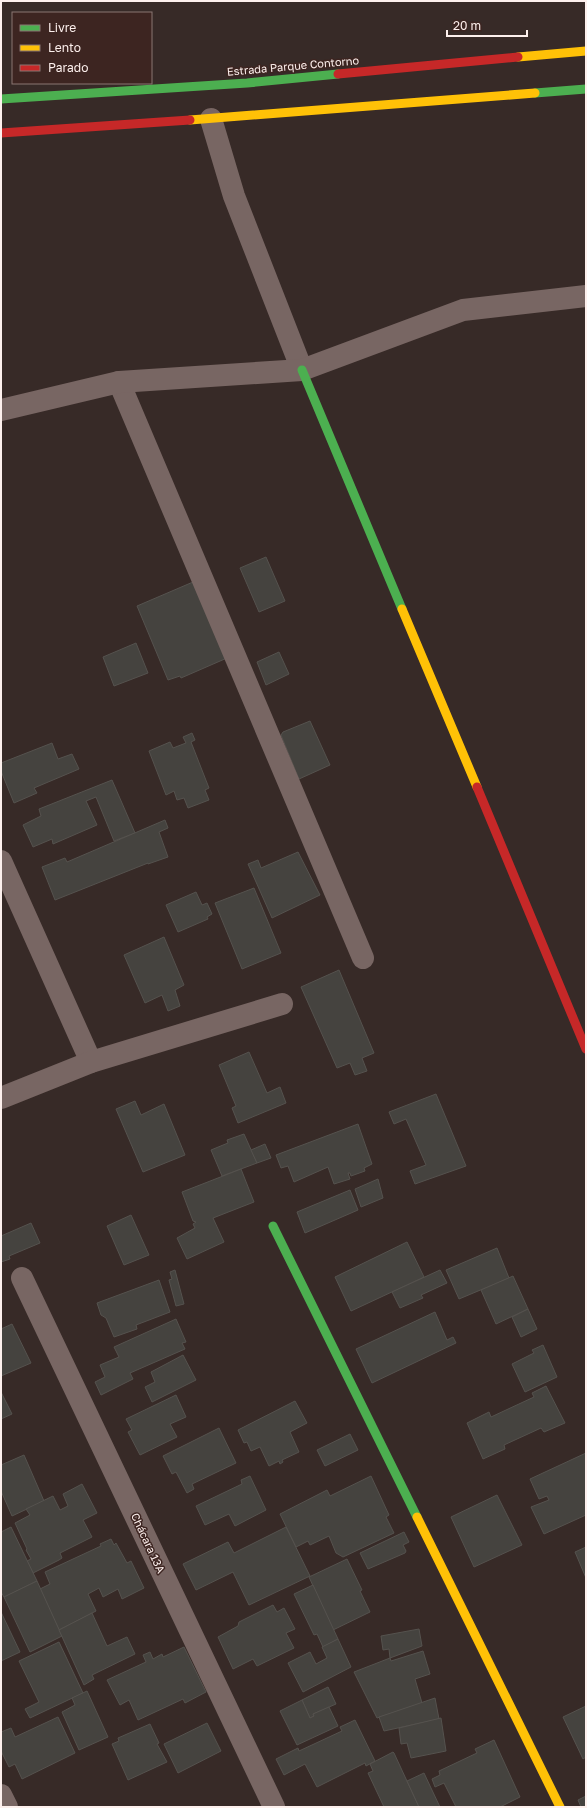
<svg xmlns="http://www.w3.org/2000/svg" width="587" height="1808" font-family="'Golos Text',sans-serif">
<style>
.building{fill:#45433f;stroke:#55524e}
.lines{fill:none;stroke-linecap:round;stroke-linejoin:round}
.street{stroke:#786663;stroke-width:22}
.fast{stroke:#4caf50;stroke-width:9}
.slow{stroke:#ffc107;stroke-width:9}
.jam{stroke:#c62828;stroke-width:9}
.labels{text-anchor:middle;stroke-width:3;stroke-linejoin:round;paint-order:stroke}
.street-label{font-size:11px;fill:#fdf0ed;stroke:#3d2521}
</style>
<rect width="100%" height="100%" fill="#372a27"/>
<g class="building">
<path d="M266,557L285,601L259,612L240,568Z"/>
<path d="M193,582L227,658L181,678L180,676L168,680L137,606Z"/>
<path d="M136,643L148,673L114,686L103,657Z"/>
<path d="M279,652L289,674L266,685L257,662Z"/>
<path d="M310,721L330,765L299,779L281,735L283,732Z"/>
<path d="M192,733L195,740L191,742L209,788L205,790L209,800L188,808L184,798L177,800L174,791L166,795L149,751L170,742L173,748L186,743L183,737Z"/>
<path d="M52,743L58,759L72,754L79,769L34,788L37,793L14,803L1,771V763Z"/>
<path d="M112,780L135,833L114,841L96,797L86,801L97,825L53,844L52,839L33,847L23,825L41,816L39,809Z"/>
<path d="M165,820L168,828L159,832L168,857L148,864V863L55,900L42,867L65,858L67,862Z"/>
<path d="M298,852L320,895L272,918L248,864L258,860L261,868Z"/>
<path d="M254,888L281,953L242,969L215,903Z"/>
<path d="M196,892L202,905L207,903L212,914L207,917L208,919L178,932L166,905Z"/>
<path d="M164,937L184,985L175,990L180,1006L168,1011L162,995L145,1003L124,955Z"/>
<path d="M339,970L374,1053L362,1058L367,1071L355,1075L350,1063L337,1068L301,987Z"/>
<path d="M249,1052L267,1093L280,1087L286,1103L238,1123L232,1108L236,1106L219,1065Z"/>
<path d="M436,1094L466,1166L415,1184L410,1171L426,1165L406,1119L394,1124L389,1112Z"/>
<path d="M135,1101L141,1115L164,1104L185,1155L143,1172L116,1109Z"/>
<path d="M358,1124L372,1164L364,1168L365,1171L351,1176L350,1173H348L350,1179L334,1184L328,1167L294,1182L288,1166L281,1168L276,1155Z"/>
<path d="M244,1134L257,1163L222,1176L211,1150L228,1143L227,1140Z"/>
<path d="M265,1144L271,1158L257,1163L251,1150Z"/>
<path d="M241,1169L254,1202L213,1218L224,1242L187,1259L177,1238L195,1228L193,1224L196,1222L193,1221L182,1192Z"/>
<path d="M378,1179L383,1198L361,1207L355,1189Z"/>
<path d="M350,1190L358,1210L305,1233L297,1212Z"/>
<path d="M131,1215L149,1255L124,1265L107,1226Z"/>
<path d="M31,1223L40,1243L9,1256L10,1259L1,1262V1236Z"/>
<path d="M407,1242L424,1277L351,1311L335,1277Z"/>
<path d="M497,1248L509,1278L459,1299L446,1270Z"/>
<path d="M175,1270L184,1304L176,1306L169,1280L172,1279L170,1272Z"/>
<path d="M440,1270L447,1283L421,1295L423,1298L400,1308L392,1292Z"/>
<path d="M513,1276L528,1309L496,1324L481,1290Z"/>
<path d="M159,1280L170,1312L136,1325L137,1329L114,1337L106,1318L101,1315L97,1303Z"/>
<path d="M528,1309L537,1329L521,1337L512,1317Z"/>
<path d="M435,1312L447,1340L453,1337L456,1343L372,1383L356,1349Z"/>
<path d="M176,1319L186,1342L182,1343L185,1349L130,1373L133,1379L101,1395L95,1382L105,1377L100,1365L119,1357L114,1347Z"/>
<path d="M12,1324L31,1363L1,1376V1329Z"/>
<path d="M543,1345L557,1377L525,1392L512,1364L534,1353L532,1350Z"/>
<path d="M183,1355L196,1380L152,1402L145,1387L155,1382L151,1372Z"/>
<path d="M546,1386L565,1423L544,1432L541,1428L504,1445L505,1449L483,1459L467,1423L489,1412L491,1417L534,1397L532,1393Z"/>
<path d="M1,1392L12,1414L1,1419Z"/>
<path d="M176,1395L186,1417L170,1424L177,1437L140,1455L128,1432L132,1430L126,1419Z"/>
<path d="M295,1401L307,1423L290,1432L299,1452L282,1460L283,1462L280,1464L279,1461L269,1466L260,1447L251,1451L247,1442L244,1443L238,1430Z"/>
<path d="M219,1428L236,1463L192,1484L194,1489L187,1493L176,1472L172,1474L163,1456Z"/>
<path d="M350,1434L358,1450L325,1466L317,1450Z"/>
<path d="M586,1453V1515L544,1534L531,1507L549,1500L547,1496L539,1499L530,1479Z"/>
<path d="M24,1455L44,1501L12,1516L1,1491V1465Z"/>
<path d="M250,1476L266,1510L235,1526L229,1514L205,1525L196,1506L242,1484L241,1480Z"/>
<path d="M371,1476L389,1515L386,1517L394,1533L343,1557L336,1553L329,1536L310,1545L308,1541L296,1547L280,1514L327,1490L330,1496Z"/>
<path d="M82,1484L97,1513L83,1520L92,1537L60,1553L62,1558L59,1560L33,1573L27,1561L31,1559L26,1550L27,1549L15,1523L30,1515L26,1509L53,1496L60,1510L68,1506L63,1494Z"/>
<path d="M497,1495L522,1545L474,1567L451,1517Z"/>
<path d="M11,1527L37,1581L4,1597L1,1592V1532Z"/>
<path d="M286,1527L310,1576L249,1605L233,1572L196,1590L183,1564L228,1542L234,1553Z"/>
<path d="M404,1532L409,1542L403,1545L406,1551L405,1553L368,1569L360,1553Z"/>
<path d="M111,1539L114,1545L116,1543L127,1563L131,1561L144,1588L122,1599L118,1589L103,1597L99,1588L88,1594L96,1611L59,1630L40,1589L50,1584L45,1572L101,1546L100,1544Z"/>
<path d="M586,1547V1578L575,1552Z"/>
<path d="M347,1559L362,1590L360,1591L370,1612L333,1630L309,1577Z"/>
<path d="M37,1581L62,1636L30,1652L4,1597Z"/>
<path d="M313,1585L338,1639L323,1647L317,1634L314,1635L294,1594Z"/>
<path d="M273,1605L277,1612L284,1608L295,1629L286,1633L294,1648L257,1666L253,1659L233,1669L218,1637L238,1626L239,1622Z"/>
<path d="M1,1612L20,1652L1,1661Z"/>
<path d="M92,1613L107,1646L127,1637L135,1654L92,1675L94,1679L84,1685L59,1630Z"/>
<path d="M419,1629L422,1646L390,1658L389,1649L383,1650L381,1636Z"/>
<path d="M338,1639L351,1667L303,1692L288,1663L310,1652L316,1664L327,1658L322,1647Z"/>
<path d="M59,1642L83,1693L30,1718L25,1709L39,1702L19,1661Z"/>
<path d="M184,1647L206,1692L185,1703L183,1699L138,1720L129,1700L120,1705L107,1680L146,1662L143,1655L150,1652L153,1659L162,1654L163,1657Z"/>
<path d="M423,1651L430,1674L415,1679L422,1703L377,1718L354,1672L390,1658L391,1661Z"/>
<path d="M328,1687L336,1704L313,1714L314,1716L310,1718L302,1700Z"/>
<path d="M87,1691L108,1737L79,1750L62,1712L75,1705L72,1698Z"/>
<path d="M435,1698L439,1719L384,1731L379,1717Z"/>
<path d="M302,1700L310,1718L314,1716L313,1714L329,1707L338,1726L297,1745L280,1711Z"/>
<path d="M586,1706V1757L583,1759L563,1717Z"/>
<path d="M58,1717L75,1753L22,1779L15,1764L9,1767L1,1751V1732L11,1728L15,1737Z"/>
<path d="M441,1718L446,1751L411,1758L407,1743L401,1744L399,1728Z"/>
<path d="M355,1720L375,1761L366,1766L365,1763L317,1787L305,1764L284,1775L276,1759L298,1748L299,1751L342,1731L340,1727Z"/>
<path d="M207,1723L221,1751L178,1773L164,1744Z"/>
<path d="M150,1724L159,1743L157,1744L167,1762L128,1780L112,1744L119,1741L118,1738Z"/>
<path d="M494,1740L520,1797L500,1807H456L444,1783L435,1787L432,1779L440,1775L439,1771L477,1753L475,1749Z"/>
<path d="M393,1752L394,1753L419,1807H384L368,1773L373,1771L370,1764Z"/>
<path d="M424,1773L431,1788L440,1807H419L407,1781Z"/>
<path d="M586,1796V1807H581L578,1800Z"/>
</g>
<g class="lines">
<g class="street">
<path d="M211,119L234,196L302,370"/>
<path d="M119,382L363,958"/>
<path d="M1,410L119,382L302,370L463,310L586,296"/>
<path d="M1,861L91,1062"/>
<path d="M1,1098L91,1062L282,1004"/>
<path d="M22,1278L274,1807"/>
<path d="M1,1795L7,1807"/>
</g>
<g class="fast">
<path d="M535,93L586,89"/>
<path d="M1,99L247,83L338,74"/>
<path d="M302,370L402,609"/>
<path d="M273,1226L417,1517"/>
</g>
<g class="slow">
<path d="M518,57L586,51"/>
<path d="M190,120L535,93"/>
<path d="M402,609L477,787"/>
<path d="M417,1517L560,1807"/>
</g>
<g class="jam">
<path d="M338,74L518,57"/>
<path d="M1,133L190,120"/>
<path d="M477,787L586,1049"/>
</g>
</g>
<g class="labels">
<g class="street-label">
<text transform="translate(293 66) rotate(-5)" y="4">Estrada Parque Contorno</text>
<text transform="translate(148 1543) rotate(65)" y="4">Chácara 13A</text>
</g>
</g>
<rect width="587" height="1808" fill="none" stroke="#fdf0ed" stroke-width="4"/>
<rect x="12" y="12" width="140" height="72" fill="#3d2521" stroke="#8a7673"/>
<rect x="20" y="25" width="20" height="6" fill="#4caf50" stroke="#8a7673"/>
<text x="48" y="32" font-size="12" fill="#fdf0ed">Livre</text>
<rect x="20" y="45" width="20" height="6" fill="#ffc107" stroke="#8a7673"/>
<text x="48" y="52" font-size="12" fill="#fdf0ed">Lento</text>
<rect x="20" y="65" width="20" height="6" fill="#c62828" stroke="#8a7673"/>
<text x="48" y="72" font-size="12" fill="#fdf0ed">Parado</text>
<path d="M447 30v6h80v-6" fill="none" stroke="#fdf0ed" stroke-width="2"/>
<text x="453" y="30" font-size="12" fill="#fdf0ed" stroke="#3d2521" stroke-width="3" paint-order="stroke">20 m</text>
</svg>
